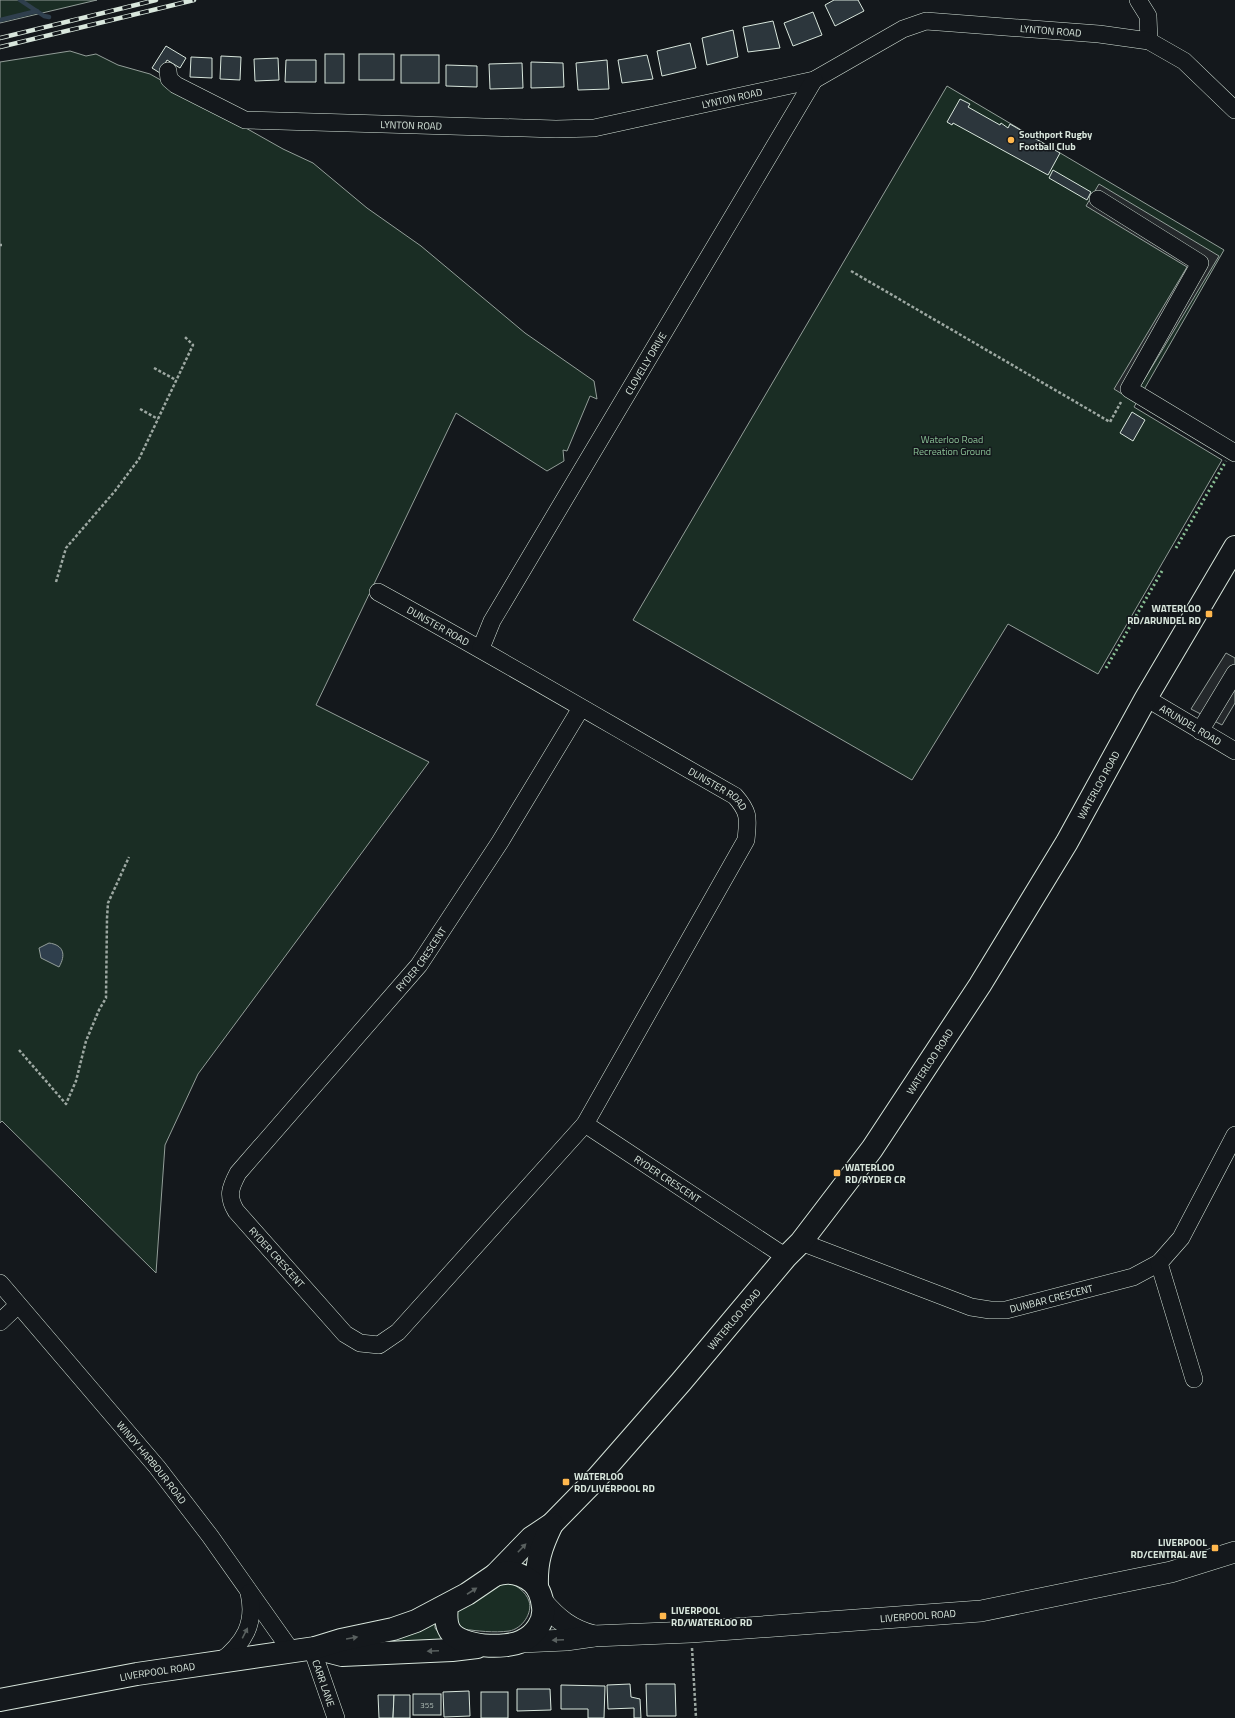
<svg xmlns="http://www.w3.org/2000/svg" width="1235" height="1718" font-family="'Titillium Web',sans-serif">
<style>
.green{fill:#1a2d24;stroke:#939e99}
.parking{fill:#24282b;stroke:#939e99}
.water{fill:#2f3f4d;stroke:#939e99}
.lines{fill:none;stroke-linecap:round;stroke-linejoin:round}
.stream{stroke:#2f3f4d;stroke-width:4.5}
.building{fill:#2c363c;stroke:#d8e6dc}
.minor-casing{stroke:#d8e6dc;stroke-width:18}
.major-casing{stroke:#d8e6dc;stroke-width:22}
.highway-casing{stroke:#d8e6dc;stroke-width:24}
.path{stroke:#9da8a2;stroke-width:2.5;stroke-dasharray:3 2;stroke-linecap:butt}
.minor{stroke:#14181c;stroke-width:17}
.major{stroke:#14181c;stroke-width:21}
.highway{stroke:#14181c;stroke-width:22}
.rail-casing{stroke:#d8e6dc;stroke-width:4.5}
.rail{stroke:#14181c;stroke-width:3;stroke-dasharray:9;stroke-linecap:butt}
.hedge{stroke:#8ac095;stroke-width:3;stroke-dasharray:2 3;stroke-linecap:butt}
.oneway{fill:#59605f}
.poi-dot{fill:#ffb74d;stroke:#14181c;stroke-width:1.5}
.labels{text-anchor:middle;stroke-width:3;stroke-linejoin:round;paint-order:stroke}
.number-label{font-size:8px;fill:#adbab4}
.street-label{font-size:10px;fill:#d8e6dc;stroke:#14181c}
.poi-label{font-size:10px;font-weight:bold;fill:#d8e6dc;stroke:#14181c;text-anchor:start}
.park-label{font-size:10px;fill:#8ac095;stroke:#14181c}
</style>
<rect width="100%" height="100%" fill="#14181c"/>
<g class="green">
<path d="M0,0H97L0,23Z"/>
<path d="M70,51L86,56L96,54L118,65L150,74L283,149L313,163L367,208L421,246L525,333L594,381L597,399L590,396L567,451L563,450L564,461L547,471L456,413L316,705L429,762L198,1074L165,1145L156,1273L2,1121L0,1123V62Z"/>
<path d="M947,86L1224,250L1134,407L1222,460L1098,674L1008,624L912,780L633,620Z"/>
<path d="M509,1582C517,1586 526,1592 529,1601C533,1613 522,1629 509,1631C494,1633 477,1631 463,1629L456,1621L455,1615L462,1607L482,1589Z"/>
<path d="M435,1619V1628L447,1644L368,1647Z"/>
</g>
<g class="parking">
<path d="M1099,184L1219,256L1132,400L1114,389L1187,267L1086,206Z"/>
<path d="M1226,653L1235,658V703L1222,725L1191,709Z"/>
</g>
<path class="water" d="M49,943C64,945 66,955 59,967L41,958L39,948Z"/>
<g class="lines">
<g class="stream">
<path d="M20,0L44,16L49,17"/>
<path d="M0,20L37,11"/>
</g>
</g>
<g class="building">
<path d="M834,0H858L864,11L835,26L825,5Z"/>
<path d="M813,12L822,35L793,46L784,23Z"/>
<path d="M773,21L780,48L748,52L743,27Z"/>
<path d="M733,30L738,57L707,65L702,38Z"/>
<path d="M690,43L696,68L662,76L657,51Z"/>
<path d="M166,46L186,58L180,68L167,60L160,73L152,68Z"/>
<rect x="325" y="54" width="19" height="29"/>
<rect x="359" y="54" width="35" height="26"/>
<rect x="401" y="55" width="38" height="28"/>
<path d="M647,55L653,79L622,83L618,60Z"/>
<path d="M221,56L241,57L240,80L220,79Z"/>
<path d="M191,57L212,58V78L190,77Z"/>
<path d="M278,58L279,80L255,81L254,59Z"/>
<path d="M286,60H316V82H285Z"/>
<path d="M607,60L609,89L578,90L576,63Z"/>
<path d="M531,62L563,63L564,87L531,88Z"/>
<path d="M522,63L523,88L490,89L489,64Z"/>
<path d="M446,65L477,66V87L446,86Z"/>
<path d="M960,99L970,104L968,107L1000,125L1001,123L1008,128L1010,124L1060,153L1048,175L953,123L952,125L947,122Z"/>
<path d="M1053,170L1091,192L1087,200L1049,178Z"/>
<path d="M1132,412L1145,420L1133,441L1120,433Z"/>
<path d="M630,1684L631,1697L640,1699L641,1718H634V1708L608,1709L607,1685Z"/>
<path d="M646,1684H675L676,1716H647Z"/>
<path d="M561,1685L605,1686L604,1718H588V1709H561Z"/>
<path d="M517,1689H550L551,1710L517,1711Z"/>
<path d="M469,1691L470,1716L444,1717L443,1692Z"/>
<rect x="481" y="1692" width="27" height="26"/>
<rect x="413" y="1694" width="28" height="21"/>
<path d="M378,1695H394L393,1718H379Z"/>
<path d="M394,1695H410V1718H393Z"/>
</g>
<g class="lines">
<defs>
<g id="minor">
<path d="M1138,0L1148,16L1149,41"/>
<path id="s1" d="M168,71L169,79L176,85L245,120L556,129L594,128L814,80L903,29L926,21L1099,34L1149,41L1184,61L1235,110"/>
<path d="M1098,199L1200,263L1129,389L1235,453"/>
<path id="s2" d="M378,592C498,658 616,728 735,796C750,813 748,819 746,840L585,1124L398,1332L379,1345L360,1343L345,1334L236,1211C227,1196 230,1188 238,1173L419,965L500,842L581,708"/>
<path id="s3" d="M481,648L492,621L814,80"/>
<path id="s4" d="M1146,698L1235,751"/>
<path d="M1200,731L1235,673"/>
<path id="s5" d="M585,1124L786,1257"/>
<path id="s6" d="M801,1242L971,1307L990,1310H1006L1133,1277L1159,1263L1181,1238L1235,1135"/>
<path d="M1159,1263L1194,1379"/>
<path id="s7" d="M0,1283L157,1467L210,1536L292,1652"/>
<path d="M0,1322L18,1305"/>
<path id="s8" d="M312,1649L336,1718"/>
<path d="M220,1662C244,1643 256,1624 249,1593"/>
</g>
<g id="major">
<path d="M542,1601C557,1619 571,1630 594,1636"/>
<path id="s9" d="M521,1642L566,1640L594,1636L691,1632L981,1611L1171,1572L1235,1552"/>
</g>
<g id="highway">
<path id="s10" d="M495,1575L531,1538L552,1524L597,1478L681,1382L786,1257L801,1242L872,1149L980,985L1067,842L1146,698L1235,547"/>
<path d="M537,1587C536,1561 541,1547 552,1524"/>
<path d="M315,1648L342,1655L452,1650L477,1647"/>
<path id="s11" d="M0,1700L137,1674L315,1648L341,1640L393,1629L416,1621L467,1594L495,1575C509,1570 521,1573 532,1582C539,1588 542,1597 543,1607C545,1621 535,1635 522,1641C506,1649 461,1648 450,1631C445,1623 446,1614 447,1605"/>
</g>
</defs>
<use href="#minor" class="minor-casing"/>
<use href="#major" class="major-casing"/>
<use href="#highway" class="highway-casing"/>
<g class="path">
<path d="M0,245H2"/>
<path d="M851,271L1110,422L1121,402"/>
<path d="M154,368L176,380"/>
<path d="M140,409L158,419"/>
<path d="M56,582L66,548L115,491L139,459L193,345L184,336"/>
<path d="M19,1050L66,1104L76,1081L86,1041L99,1010L106,998L107,918L108,903L129,857"/>
<path d="M692,1648L696,1718"/>
</g>
<use href="#minor" class="minor"/>
<use href="#major" class="major"/>
<use href="#highway" class="highway"/>
<defs>
<g id="rail">
<path d="M0,38L156,0"/>
<path d="M0,47L194,0"/>
</g>
</defs>
<use href="#rail" class="rail-casing"/>
<use href="#rail" class="rail"/>
<g class="hedge">
<path d="M1176,548L1226,461"/>
<path d="M1106,668L1162,571"/>
</g>
</g>
<defs><path id="oneway-solid" d="M-6-.8H1V-3.2L6.5 0L1 3.2V.8H-6Z"/></defs>
<g class="oneway">
<use href="#oneway-solid" transform="translate(522 1548) rotate(-46)"/>
<use href="#oneway-solid" transform="translate(472 1591) rotate(-33)"/>
<use href="#oneway-solid" transform="translate(245 1633) rotate(-63)"/>
<use href="#oneway-solid" transform="translate(352 1638) rotate(-10)"/>
<use href="#oneway-solid" transform="translate(558 1640) rotate(178)"/>
<use href="#oneway-solid" transform="translate(433 1651) rotate(177)"/>
</g>
<g class="poi-dot">
<circle cx="1011" cy="140" r="4"/>
<rect x="1205" y="610" width="8" height="8" rx="2"/>
<rect x="833" y="1169" width="8" height="8" rx="2"/>
<rect x="562" y="1478" width="8" height="8" rx="2"/>
<rect x="1211" y="1544" width="8" height="8" rx="2"/>
<rect x="659" y="1612" width="8" height="8" rx="2"/>
</g>
<g class="labels">
<g class="number-label">
<text x="427" y="1708">355</text>
</g>
<g class="street-label">
<text dy="4" stroke="none"><textPath href="#s1" startOffset="921">LYNTON ROAD</textPath></text>
<text dy="4" stroke="none"><textPath href="#s1" startOffset="585">LYNTON ROAD</textPath></text>
<text dy="4" stroke="none"><textPath href="#s1" startOffset="261">LYNTON ROAD</textPath></text>
<text dy="4" stroke="none"><textPath href="#s3" startOffset="329">CLOVELLY DRIVE</textPath></text>
<text dy="4" stroke="none"><textPath href="#s2" startOffset="69">DUNSTER ROAD</textPath></text>
<text dy="4" stroke="none"><textPath href="#s4" startOffset="52">ARUNDEL ROAD</textPath></text>
<text dy="4" stroke="none"><textPath href="#s10" startOffset="999">WATERLOO ROAD</textPath></text>
<text dy="4" stroke="none"><textPath href="#s2" startOffset="393">DUNSTER ROAD</textPath></text>
<text dy="4" stroke="none"><textPath href="#s2" startOffset="1611">RYDER CRESCENT</textPath></text>
<text dy="4" stroke="none"><textPath href="#s10" startOffset="675">WATERLOO ROAD</textPath></text>
<text dy="4" stroke="none"><textPath href="#s5" startOffset="99">RYDER CRESCENT</textPath></text>
<text transform="translate(277 1257) rotate(48)" y="4">RYDER CRESCENT</text>
<text dy="4" stroke="none"><textPath href="#s6" startOffset="264">DUNBAR CRESCENT</textPath></text>
<text dy="4" stroke="none"><textPath href="#s10" startOffset="351">WATERLOO ROAD</textPath></text>
<text dy="4" stroke="none"><textPath href="#s7" startOffset="235">WINDY HARBOUR ROAD</textPath></text>
<text dy="4" stroke="none"><textPath href="#s9" startOffset="398">LIVERPOOL ROAD</textPath></text>
<text dy="4" stroke="none"><textPath href="#s11" startOffset="160">LIVERPOOL ROAD</textPath></text>
<text dy="4" stroke="none"><textPath href="#s8" startOffset="36">CARR LANE</textPath></text>
</g>
<g class="poi-label">
<text x="1019" y="138">Southport Rugby<tspan x="1019" dy="12">Football Club</tspan></text>
<text x="1201" y="612" text-anchor="end">WATERLOO<tspan x="1201" dy="12">RD/ARUNDEL RD</tspan></text>
<text x="845" y="1171">WATERLOO<tspan x="845" dy="12">RD/RYDER CR</tspan></text>
<text x="574" y="1480">WATERLOO<tspan x="574" dy="12">RD/LIVERPOOL RD</tspan></text>
<text x="1207" y="1546" text-anchor="end">LIVERPOOL<tspan x="1207" dy="12">RD/CENTRAL AVE</tspan></text>
<text x="671" y="1614">LIVERPOOL<tspan x="671" dy="12">RD/WATERLOO RD</tspan></text>
</g>
<g class="park-label">
<text x="952" y="443">Waterloo Road<tspan x="952" dy="12">Recreation Ground</tspan></text>
</g>
</g>
</svg>
